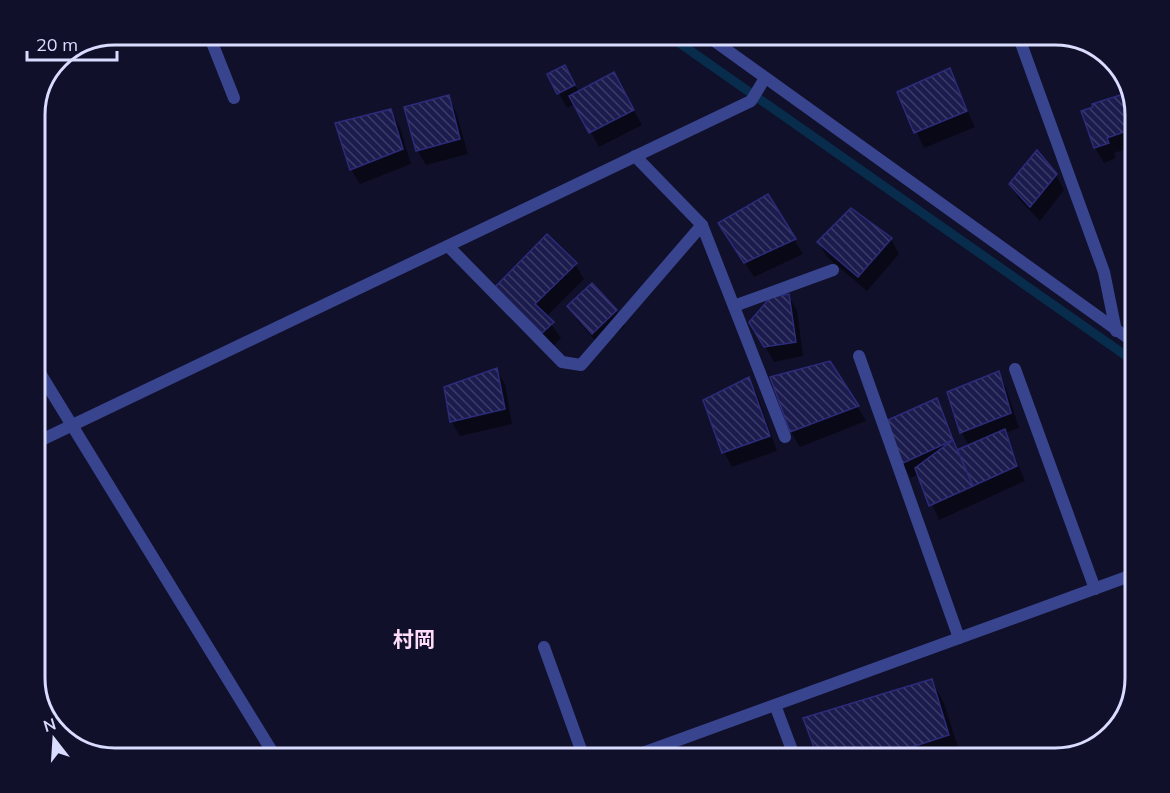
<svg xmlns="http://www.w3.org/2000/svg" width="1170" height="793" font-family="Mulish,'Noto Sans JP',sans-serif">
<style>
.shadow{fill:#0007}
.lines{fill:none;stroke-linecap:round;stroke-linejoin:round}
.stream{stroke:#082d4c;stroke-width:9}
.building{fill:url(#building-back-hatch);stroke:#2d2b7a;stroke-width:1.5}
.street{stroke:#38448d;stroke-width:12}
.labels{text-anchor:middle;stroke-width:4.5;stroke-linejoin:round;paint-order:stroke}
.quarter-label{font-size:21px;font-weight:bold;fill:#ffdcf8;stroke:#10102b}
.rim{fill:none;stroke:#dadcff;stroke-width:3}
</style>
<defs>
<pattern id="building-back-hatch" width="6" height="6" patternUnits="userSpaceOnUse" patternTransform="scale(1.5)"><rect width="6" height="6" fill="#1c1b4d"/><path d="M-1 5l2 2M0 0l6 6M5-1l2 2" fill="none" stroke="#3c3c68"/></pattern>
</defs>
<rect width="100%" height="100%" fill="#10102b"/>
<g class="shadow">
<path d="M949,70L975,127L924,148L899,93Z"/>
<path d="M549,75L573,82L579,93L622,89L642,125L599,147L575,104L567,108Z"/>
<path d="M1130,93L1135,115V146L1114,153L1116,158L1104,163L1095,148L1083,112L1095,108L1094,105Z"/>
<path d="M448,97L456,112L468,154L426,165L417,150Z"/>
<path d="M390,110L399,125L411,164L360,184L351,169Z"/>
<path d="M1056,175L1064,190L1040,221L1019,199L1011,184Z"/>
<path d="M767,196L803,254L754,277L729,238Z"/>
<path d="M891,239L899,254L867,291L827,257L819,243Z"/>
<path d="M575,264L584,279L546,317L561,338L552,347L505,302Z"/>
<path d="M592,285L616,311L625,326L601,347L578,321L569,306Z"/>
<path d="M788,295L797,310L803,356L774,362L751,322Z"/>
<path d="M830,362L866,421L800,447L791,432L772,378Z"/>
<path d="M496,370L505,384L512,424L460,436L451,421Z"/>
<path d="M998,373L1006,388L1019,428L1005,433L1025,481L939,520L919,474L911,478L902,463L936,400L959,451L969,446L962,433L949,392Z"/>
<path d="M749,379L757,394L777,451L732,467L724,452L705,400Z"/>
<path d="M932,681L944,703L961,757L820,758L805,719Z"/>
</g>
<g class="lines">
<path class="stream" d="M668,35L1135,362"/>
</g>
<g class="building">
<path d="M565,65L575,85L557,94L547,74Z"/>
<path d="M950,68L967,111L914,133L897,92Z"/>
<path d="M614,72L634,110L589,133L569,96Z"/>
<path d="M1130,92L1135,128L1107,138L1109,143L1094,148L1081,111L1093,107L1092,104Z"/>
<path d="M449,95L460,139L416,151L404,107Z"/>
<path d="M391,109L403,149L350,170L335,123Z"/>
<path d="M1037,150L1057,174L1030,207L1009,184Z"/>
<path d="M768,194L796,239L744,263L718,223Z"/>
<path d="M851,208L892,238L858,277L817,242Z"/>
<path d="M547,234L577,263L535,304L554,322L542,333L495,287Z"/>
<path d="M592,283L617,310L592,334L567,306Z"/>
<path d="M789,294L796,342L764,347L749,322L771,297Z"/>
<path d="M830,361L859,406L790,432L770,377Z"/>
<path d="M497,368L505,409L450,422L444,387Z"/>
<path d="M999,371L1011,413L960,433L947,392Z"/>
<path d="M749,377L770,436L722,453L703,400Z"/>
<path d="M937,398L953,440L901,464L888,420Z"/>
<path d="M1005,429L1017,466L973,486L957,450Z"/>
<path d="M953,440L973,486L929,506L915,468Z"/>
<path d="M932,679L949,735L878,758H818L803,718Z"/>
</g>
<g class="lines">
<g class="street">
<path d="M209,35L234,98"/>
<path d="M706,35L1135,343"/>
<path d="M1018,35L1104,272L1116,331"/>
<path d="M635,156L702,225L785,437"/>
<path d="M448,246L562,362L581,365L702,225"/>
<path d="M734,306L833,270"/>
<path d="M859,356L959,638"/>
<path d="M35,365L276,758"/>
<path d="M1015,369L1095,589"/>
<path d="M35,443L751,101L765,78"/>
<path d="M544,647L584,758"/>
<path d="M775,705L795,758"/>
<path d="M629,758L1135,574"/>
</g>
</g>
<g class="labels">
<g class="quarter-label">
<text x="414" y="647">村岡</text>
</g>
</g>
<path d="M0 0H1170V793H0ZM115 45H1055A70 70 0 0 1 1125 115V678A70 70 0 0 1 1055 748H115A70 70 0 0 1 45 678V115A70 70 0 0 1 115 45Z" fill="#10102b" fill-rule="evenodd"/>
<path class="rim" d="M115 45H1055A70 70 0 0 1 1125 115V678A70 70 0 0 1 1055 748H115A70 70 0 0 1 45 678V115A70 70 0 0 1 115 45Z"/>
<g transform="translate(54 739) rotate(343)" stroke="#10102b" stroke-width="4.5" paint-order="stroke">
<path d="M0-4.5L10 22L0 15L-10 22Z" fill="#dadcff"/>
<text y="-9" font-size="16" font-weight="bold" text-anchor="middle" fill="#dadcff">N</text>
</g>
<path d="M27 51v9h90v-9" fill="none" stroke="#dadcff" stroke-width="3"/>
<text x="36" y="51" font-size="18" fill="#dadcff" stroke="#10102b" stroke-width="4.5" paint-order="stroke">20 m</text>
</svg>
